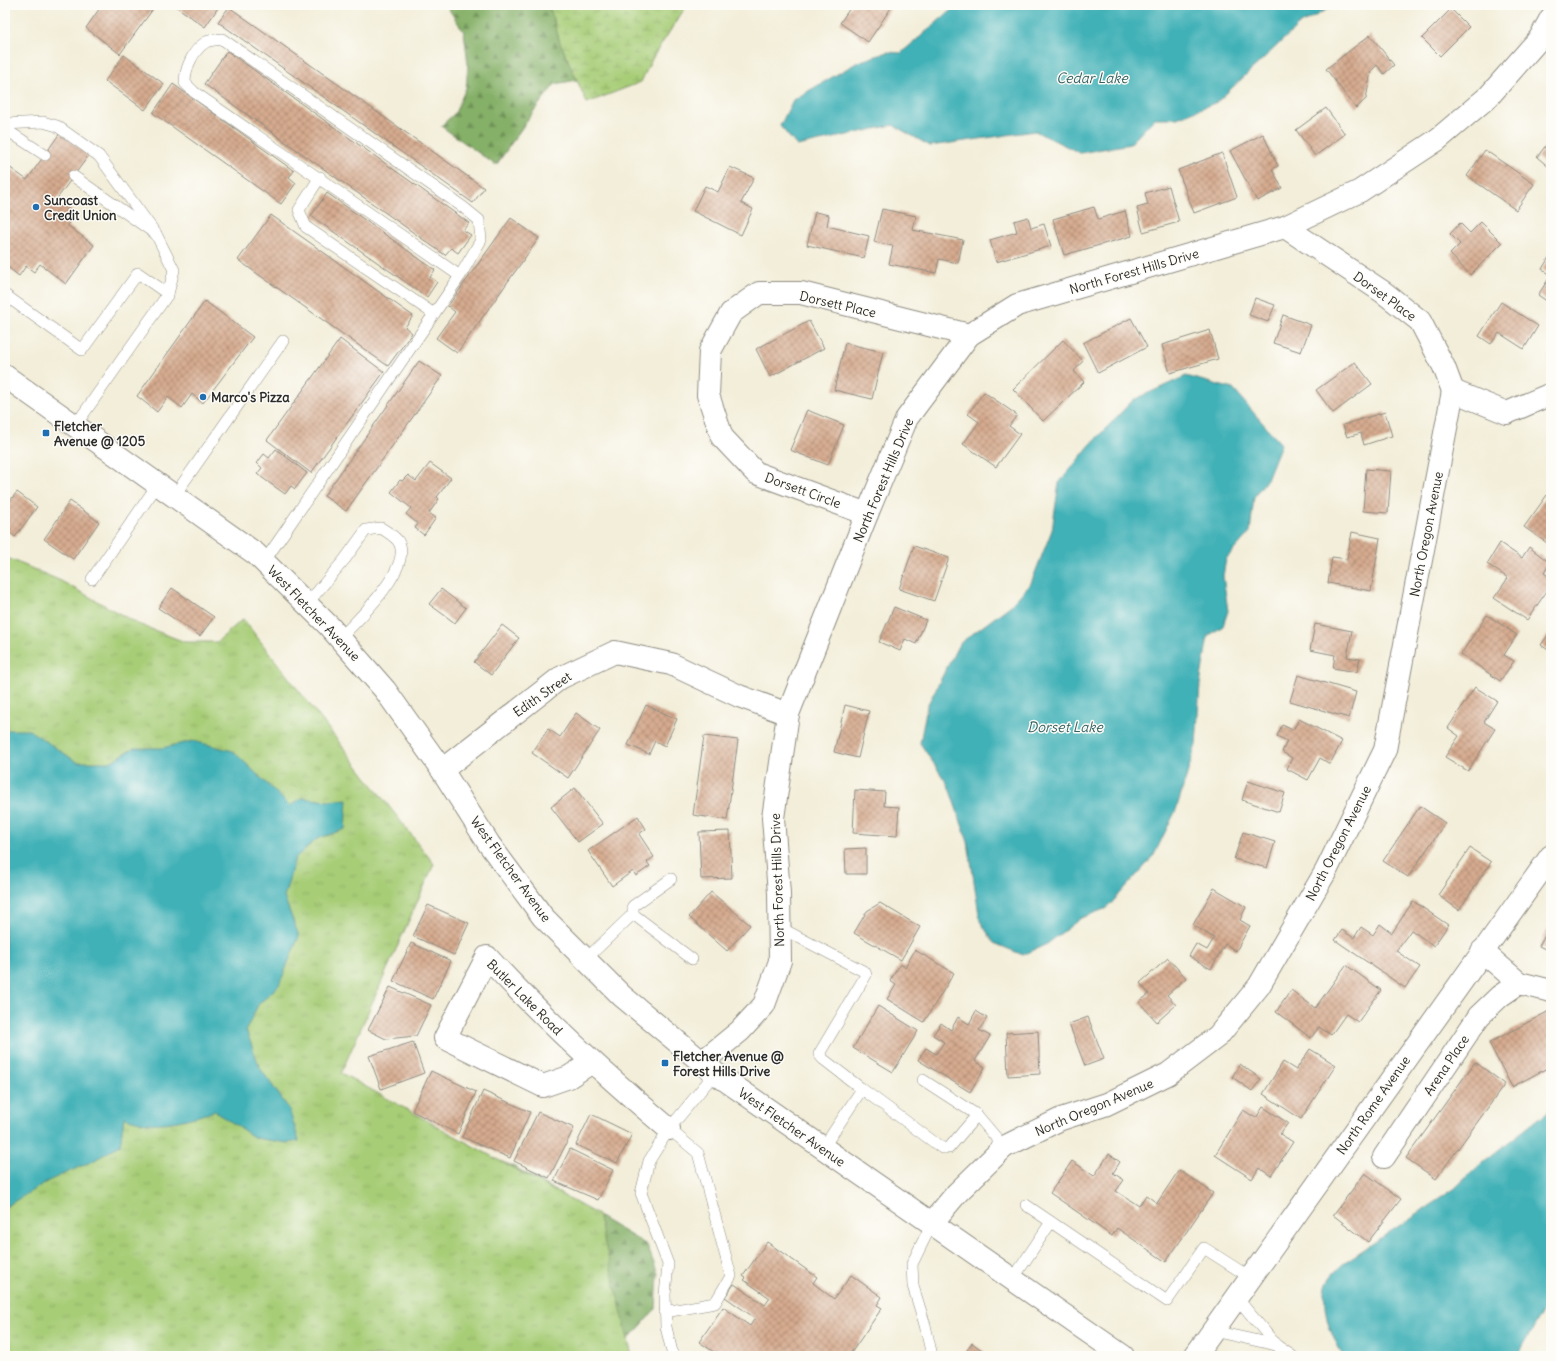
<svg xmlns="http://www.w3.org/2000/svg" width="1556" height="1361" font-family="Delius,sans-serif">
<style>
.forest{fill:url(#forest-firs);stroke:#586e4a}
.wetland{fill:url(#wetland-marsh);stroke:#697c51}
.park{fill:url(#park-tufts);stroke:#697c51}
.water{fill:#41b1b7;stroke:#366e71}
.building{fill:url(#building-cross-hatch)}
.lines{fill:none;stroke-linecap:round;stroke-linejoin:round}
.service-casing{stroke:#8f8c82;stroke-width:12}
.minor-casing{stroke:#8f8c82;stroke-width:24}
.tertiary-casing{stroke:#8f8c82;stroke-width:24}
.secondary-casing{stroke:#8f8c82;stroke-width:24}
.service{stroke:#fff;stroke-width:11}
.minor{stroke:#fff;stroke-width:22}
.tertiary{stroke:#fff;stroke-width:22}
.secondary{stroke:#fff;stroke-width:22}
.poi-dot{fill:#1f6fb2;stroke:#fdfcf7;stroke-width:1.5}
.labels{text-anchor:middle;stroke-width:3;stroke-linejoin:round;paint-order:stroke}
.poi-label{font-size:13px;font-weight:bold;fill:#2b2b2b;stroke:#fdfcf7;text-anchor:start}
.street-label{font-size:13px;fill:#2b2b2b;stroke:#fdfcf7}
.water-label{font-size:14px;font-style:italic;fill:#346163;stroke:#fdfcf7}
</style>
<defs>
<pattern id="forest-firs" width="22" height="20" patternUnits="userSpaceOnUse"><rect width="22" height="20" fill="#85b068"/><path d="M5 1l3.5 6h-7zM16 11l3.5 6h-7z" fill="#6d8f56"/></pattern>
<pattern id="wetland-marsh" width="20" height="14" patternUnits="userSpaceOnUse"><rect width="20" height="14" fill="#a7cd77"/><path d="M1 5h8M5 5V1M11 12h8M15 12V8" fill="none" stroke="#90b067"/></pattern>
<pattern id="park-tufts" width="24" height="20" patternUnits="userSpaceOnUse"><rect width="24" height="20" fill="#a7cd77"/><path d="M3 7l-1-3M5 7V3M7 7l1-3M15 17l-1-3M17 17v-4M19 17l1-3" fill="none" stroke="#90b067"/></pattern>
<pattern id="building-cross-hatch" width="8" height="8" patternUnits="userSpaceOnUse"><rect width="8" height="8" fill="#d6ab8f"/><path d="M0 0l8 8M0 8l8-8" fill="none" stroke="#ae8b75"/></pattern>
</defs>
<rect width="100%" height="100%" fill="#fdfcf7"/>
<filter id="ink" filterUnits="userSpaceOnUse"><feTurbulence type="fractalNoise" baseFrequency=".025" numOctaves="2"/><feDisplacementMap in="SourceGraphic" scale="8" xChannelSelector="R" yChannelSelector="G"/><feConvolveMatrix kernelMatrix="1 2 1 2 8 2 1 2 1" color-interpolation-filters="sRGB"/></filter>
<filter id="wash" filterUnits="userSpaceOnUse"><feTurbulence type="fractalNoise" baseFrequency=".012" numOctaves="4" result="noise"/><feDisplacementMap in="SourceGraphic" scale="16" xChannelSelector="R" yChannelSelector="G"/><feGaussianBlur stdDeviation="0.9" result="paint"/><feColorMatrix in="noise" values="0 0 0 0 0 0 0 0 0 0 0 0 0 0 0 0 0 1.4 0 .05"/><feComposite in="paint" operator="in"/></filter>
<g filter="url(#wash)">
<rect width="100%" height="100%" fill="#f3eed9"/>
<g class="forest">
<path d="M446,5H549L560,42L577,80L555,84L533,112L497,164H494L441,126L455,113L466,88L468,64L464,32Z"/>
<path d="M456,1145L513,1166L647,1245L658,1274L656,1308L639,1328L612,1356Z"/>
</g>
<path class="wetland" d="M549,5H687L653,57L641,82L587,103L560,42Z"/>
<path class="park" d="M5,557L61,581L138,624L185,642H217L243,619L434,864L341,1073L598,1215L632,1356H5Z"/>
<g class="water">
<path d="M957,5H1335L1299,25L1217,102L1177,118H1155L1130,144L1080,153L1035,131L930,146L893,125L797,146L780,126L793,100L858,62L888,52L901,53Z"/>
<path d="M1186,376L1233,389L1281,444L1267,479L1254,497L1250,532L1226,559L1223,576L1228,611L1223,626L1208,636L1200,684L1196,745L1176,810L1153,857L1107,908L1081,918L1047,944L1023,955L994,943L980,921L968,842L948,785L920,743L927,706L959,644L1010,606L1031,583L1052,530L1059,483L1090,445L1133,400Z"/>
<path d="M5,730H29L77,762H110L134,748H162L193,741L233,751L290,806L302,798L329,801L347,799L345,829L317,839L295,858L284,897L299,936L279,985L258,1005L246,1030L260,1068L289,1109L299,1141L287,1143L255,1138L215,1111C186,1120 153,1130 124,1117L120,1145L93,1161L48,1181L5,1207Z"/>
<path d="M1551,1109V1296L1517,1356H1343C1331,1337 1321,1308 1326,1286C1328,1277 1339,1268 1345,1262L1454,1189L1483,1162Z"/>
</g>
<g id="blocks">
<g class="building">
<path d="M102,5H156L120,54L86,28Z"/>
<path d="M174,5H220L205,27Z"/>
<path d="M852,5H893L868,42L840,23Z"/>
<path d="M229,7L484,188L473,203L218,22Z"/>
<path d="M1451,9L1469,27L1440,56L1422,38Z"/>
<path d="M1370,35L1394,65L1384,74L1377,65L1371,71L1366,99L1356,108L1326,69Z"/>
<path d="M227,51L469,223L463,230L471,235L458,253L451,248L445,255L204,84Z"/>
<path d="M124,55L164,84L145,110L105,81Z"/>
<path d="M173,84L294,171L289,177L296,183L281,204L153,113Z"/>
<path d="M1326,108L1345,134L1315,156L1296,130Z"/>
<path d="M60,133L89,155L56,200L76,214L67,225L94,245L66,284L40,264L34,272L26,266L19,276L5,265V164L27,180Z"/>
<path d="M1263,134L1278,166L1272,169L1282,188L1257,201L1230,151Z"/>
<path d="M1551,139V169L1537,157Z"/>
<path d="M1485,150L1534,184L1516,210L1467,176Z"/>
<path d="M1222,153L1237,197L1194,213L1178,170Z"/>
<path d="M730,167L754,178L741,203L753,209L741,235L693,211L705,186L718,192Z"/>
<path d="M1169,186L1179,222L1143,232L1137,208L1148,205L1145,193Z"/>
<path d="M327,193L435,270L430,277L437,282L427,297L311,216Z"/>
<path d="M1094,207L1098,219L1125,211L1132,236L1064,255L1053,219Z"/>
<path d="M882,209L916,216L913,230L963,240L958,263L939,259L936,273L889,264L893,246L874,242Z"/>
<path d="M815,212L829,215L827,226L869,236L864,258L807,245Z"/>
<path d="M271,215L413,316L405,327L412,333L388,366L238,260Z"/>
<path d="M1028,217L1031,228L1044,224L1051,246L996,262L990,240L1017,232L1014,221Z"/>
<path d="M511,218L539,238L457,353L436,338L455,312L448,306Z"/>
<path d="M1481,222L1502,243L1470,275L1450,254L1460,244L1450,234L1460,223L1470,233Z"/>
<path d="M1551,254V304L1538,295L1551,275L1542,269Z"/>
<path d="M1255,298L1275,305L1268,322L1249,315Z"/>
<path d="M205,301L253,337L203,403L192,394L182,408L168,397L157,412L137,396Z"/>
<path d="M1501,302L1538,326L1524,349L1499,333L1491,344L1479,336Z"/>
<path d="M1283,315L1311,325L1301,352L1273,343Z"/>
<path d="M1131,318L1147,347L1098,373L1083,343Z"/>
<path d="M809,321L824,348L770,377L756,349Z"/>
<path d="M1210,330L1218,359L1170,373L1162,345Z"/>
<path d="M340,339L384,372L311,473L267,440Z"/>
<path d="M1063,340L1083,361L1074,371L1084,382L1043,421L1013,389Z"/>
<path d="M845,343L883,352L872,399L834,390Z"/>
<path d="M419,361L442,376L346,511L324,496Z"/>
<path d="M1355,362L1372,384L1333,413L1316,390Z"/>
<path d="M984,392L1017,415L1009,426L1020,434L996,467L963,444L979,422L968,414Z"/>
<path d="M807,410L844,425L828,465L790,450Z"/>
<path d="M1385,412L1392,436L1364,445L1361,433L1347,437L1343,425Z"/>
<path d="M276,449L307,473L295,489L291,486L285,494L257,474L262,468L257,463L264,454L269,458Z"/>
<path d="M430,463L451,478L437,497L439,499L429,513L436,518L424,535L415,528L418,524L406,514L411,508L391,492L400,480L402,481L408,475L416,481Z"/>
<path d="M1366,469L1391,471L1388,513L1363,511Z"/>
<path d="M17,492L37,507L15,537L5,529V507Z"/>
<path d="M1547,495L1551,498L1550,545L1524,527Z"/>
<path d="M70,501L99,522L73,559L44,539Z"/>
<path d="M1352,532L1380,538L1371,591L1328,583L1332,557L1347,559Z"/>
<path d="M1500,543L1522,558L1529,547L1550,563L1544,573L1551,578V585L1527,620L1494,598L1508,578L1487,564Z"/>
<path d="M914,546L949,558L934,601L899,589Z"/>
<path d="M172,588L214,617L200,636L158,608Z"/>
<path d="M441,589L466,608L455,623L429,604Z"/>
<path d="M894,607L926,620L916,644L905,639L900,651L879,642Z"/>
<path d="M1487,615L1517,635L1504,655L1514,661L1500,681L1461,654Z"/>
<path d="M1315,624L1352,631L1347,657L1360,659L1357,672L1333,668L1335,655L1310,650Z"/>
<path d="M502,625L519,638L491,675L474,662Z"/>
<path d="M1551,631V652L1541,645Z"/>
<path d="M1298,675L1356,692L1349,718L1290,701Z"/>
<path d="M1475,687L1497,701L1484,722L1495,729L1468,771L1445,757L1459,736L1448,728Z"/>
<path d="M646,705L677,719L665,746L655,741L649,754L628,745Z"/>
<path d="M845,705L869,711L858,758L834,752Z"/>
<path d="M576,713L600,730L568,778L532,753L548,729L560,737Z"/>
<path d="M1299,719L1342,741L1330,764L1320,758L1308,780L1287,769L1292,758L1282,752L1287,741L1277,736L1282,725L1293,730Z"/>
<path d="M704,736L738,740L727,820L693,815Z"/>
<path d="M1248,781L1285,793L1279,812L1242,800Z"/>
<path d="M575,788L603,824L578,842L551,807Z"/>
<path d="M855,790L885,792L884,806L899,807L897,836L853,833Z"/>
<path d="M1420,806L1445,823L1408,877L1383,861Z"/>
<path d="M638,816L646,829L639,834L654,857L647,862L650,866L636,876L633,871L612,886L588,851Z"/>
<path d="M730,831L732,878L701,879L699,832Z"/>
<path d="M1243,832L1275,842L1267,868L1234,859Z"/>
<path d="M866,848V874H846L845,849Z"/>
<path d="M1470,848L1491,862L1459,910L1438,895Z"/>
<path d="M1214,888L1246,907L1240,920L1250,926L1236,951L1225,944L1211,969L1189,956L1196,944L1207,950L1214,938L1193,925Z"/>
<path d="M711,892L750,925L727,951L689,917Z"/>
<path d="M1413,901L1448,925L1434,946L1411,930L1396,951L1420,967L1405,988L1335,940L1342,930L1354,938L1361,927L1373,935L1380,924L1392,933Z"/>
<path d="M880,903L920,927L901,960L854,933L867,911Z"/>
<path d="M428,905L469,923L454,955L413,936Z"/>
<path d="M1551,924V952L1539,946Z"/>
<path d="M411,943L451,961L433,999L393,981Z"/>
<path d="M915,950L954,973L924,1022L887,999L896,985L890,981L900,964L905,967Z"/>
<path d="M1168,958L1186,978L1167,995L1176,1005L1157,1022L1139,1002L1149,994L1140,983Z"/>
<path d="M1346,965L1381,990L1358,1022L1346,1014L1331,1035L1319,1027L1311,1038L1276,1012L1291,990L1315,1008Z"/>
<path d="M390,987L431,1005L416,1036L386,1039L368,1030Z"/>
<path d="M878,1006L918,1031L893,1072L853,1048Z"/>
<path d="M1551,1010V1066L1512,1087L1489,1043Z"/>
<path d="M976,1011L987,1018L979,1030L990,1036L975,1061L985,1067L970,1092L918,1060L926,1048L936,1054L944,1042L933,1035L941,1023L951,1030L958,1017L969,1024Z"/>
<path d="M1088,1017L1104,1059L1085,1066L1069,1024Z"/>
<path d="M1038,1031L1040,1074L1008,1076L1006,1033Z"/>
<path d="M413,1042L424,1073L381,1089L369,1056Z"/>
<path d="M1310,1049L1336,1065L1301,1119L1263,1094L1283,1062L1296,1070Z"/>
<path d="M1475,1062L1505,1084L1436,1179L1406,1158Z"/>
<path d="M1240,1064L1261,1079L1252,1091L1232,1077Z"/>
<path d="M431,1071L476,1092L458,1134L412,1111Z"/>
<path d="M483,1091L530,1112L510,1158L462,1137Z"/>
<path d="M1263,1107L1288,1123L1280,1134L1293,1142L1271,1176L1259,1168L1252,1179L1215,1155L1243,1110L1256,1118Z"/>
<path d="M538,1112L574,1128L549,1178L514,1161Z"/>
<path d="M591,1114L632,1134L617,1163L576,1145Z"/>
<path d="M570,1149L613,1170L598,1200L554,1181Z"/>
<path d="M1109,1154L1120,1162L1113,1173L1124,1180L1116,1191L1139,1206L1146,1195L1157,1203L1179,1170L1213,1193L1166,1262L1117,1228L1112,1236L1050,1193L1072,1161L1094,1176Z"/>
<path d="M1365,1173L1401,1199L1368,1242L1333,1215Z"/>
<path d="M767,1242L817,1277L813,1283L834,1299L851,1275L882,1297L877,1305L882,1308L851,1353L856,1356H720L699,1342L723,1307L750,1326L755,1318L725,1297L734,1284L765,1305L770,1298L744,1280L746,1278L743,1276Z"/>
<path d="M972,1343L990,1356H963Z"/>
</g>
</g>
</g>
<g filter="url(#ink)">
<use href="#blocks" fill-opacity="0" stroke="#8f8c82" stroke-width="1"/>
<g class="lines">
<defs>
<g id="service">
<path d="M5,124L43,122L57,126L99,156L156,234"/>
<path d="M5,129L45,155"/>
<path d="M73,176L156,234L174,270L168,294"/>
<path d="M320,177L299,210L306,227L434,314"/>
<path d="M5,295L82,350L138,273L168,294L75,426"/>
<path d="M174,496L283,341"/>
<path d="M264,562L460,276L481,240L479,220L463,207L222,39C217,40 210,40 206,42C193,50 185,68 185,83L194,92L460,276"/>
<path d="M92,579L158,484"/>
<path d="M307,604L345,559L366,530L381,528C386,531 394,536 398,541C415,566 356,622 340,638"/>
<path d="M633,914V906L671,879"/>
<path d="M779,927L865,972L866,975L819,1054L823,1059L862,1089L823,1148"/>
<path d="M586,959L633,914L692,959"/>
<path d="M923,1080L977,1115L1004,1147"/>
<path d="M862,1089L942,1148H949L977,1115"/>
<path d="M1026,1205L1051,1222"/>
<path d="M1013,1279L1051,1222L1167,1301L1204,1248L1251,1278"/>
<path d="M1237,1298L1276,1345L1292,1356"/>
<path d="M665,1312L715,1303L731,1276L698,1153L669,1129"/>
<path d="M1213,1331L1276,1345"/>
<path d="M673,1356L666,1327L665,1295L668,1264L641,1193L649,1161L669,1129L715,1073"/>
<path d="M932,1356L925,1325L913,1286L912,1264L932,1223"/>
</g>
<g id="minor">
<path d="M1285,227L1383,292L1420,321L1444,367L1453,391"/>
<path d="M1453,391L1507,413L1551,394"/>
<path d="M867,514L756,473L722,437L708,395L710,351L731,313L759,293H801L969,335"/>
<path d="M442,770L560,678L615,652L671,664L739,696L788,714"/>
<path d="M1519,983L1551,991"/>
<path d="M592,1062L569,1077L543,1086L445,1038L487,957C544,1019 605,1075 669,1129"/>
<path d="M702,1062L740,1031L764,1005L780,961L779,893L773,818L788,714L867,514L907,418L969,335L1017,305L1285,227L1360,191L1437,140L1489,96L1540,38L1551,18"/>
<path d="M1384,1157L1479,1016L1500,996L1519,983L1482,951"/>
<path d="M932,1223L957,1193L1004,1147L1061,1119L1107,1104L1168,1074L1218,1036L1259,986L1326,871L1385,750L1453,391"/>
</g>
<path id="tertiary" d="M1195,1356L1551,856"/>
<path id="secondary" d="M5,376L256,554L329,626L385,690L442,770L489,844L543,917L622,996L715,1073L1123,1356"/>
</defs>
<use href="#service" class="service-casing"/>
<use href="#minor" class="minor-casing"/>
<use href="#tertiary" class="tertiary-casing"/>
<use href="#secondary" class="secondary-casing"/>
<use href="#service" class="service"/>
<use href="#minor" class="minor"/>
<use href="#tertiary" class="tertiary"/>
<use href="#secondary" class="secondary"/>
</g>
</g>
<g class="poi-dot">
<circle cx="36" cy="207" r="4"/>
<circle cx="203" cy="397" r="4"/>
<rect x="42" y="429" width="8" height="8" rx="2"/>
<rect x="661" y="1059" width="8" height="8" rx="2"/>
</g>
<g class="labels">
<g class="poi-label">
<text x="44" y="205">Suncoast<tspan x="44" dy="15">Credit Union</tspan></text>
<text x="211" y="402">Marco's Pizza</text>
<text x="54" y="431">Fletcher<tspan x="54" dy="15">Avenue @ 1205</tspan></text>
<text x="673" y="1061">Fletcher Avenue @<tspan x="673" dy="15">Forest Hills Drive</tspan></text>
</g>
<g class="street-label">
<text transform="translate(1134 271) rotate(-16)" y="5">North Forest Hills Drive</text>
<text transform="translate(1385 296) rotate(36)" y="5">Dorset Place</text>
<text transform="translate(838 304) rotate(13)" y="5">Dorsett Place</text>
<text transform="translate(883 480) rotate(-67)" y="5">North Forest Hills Drive</text>
<text transform="translate(803 490) rotate(20)" y="5">Dorsett Circle</text>
<text transform="translate(1426 534) rotate(-79)" y="5">North Oregon Avenue</text>
<text transform="translate(314 613) rotate(46)" y="5">West Fletcher Avenue</text>
<text transform="translate(542 694) rotate(-35)" y="5">Edith Street</text>
<text transform="translate(1338 843) rotate(-63)" y="5">North Oregon Avenue</text>
<text transform="translate(511 869) rotate(54)" y="5">West Fletcher Avenue</text>
<text transform="translate(777 880) rotate(-92)" y="5">North Forest Hills Drive</text>
<text transform="translate(525 997) rotate(45)" y="5">Butler Lake Road</text>
<text transform="translate(1446 1065) rotate(-56)" y="5">Arena Place</text>
<text transform="translate(1373 1105) rotate(-55)" y="5">North Rome Avenue</text>
<text transform="translate(1094 1107) rotate(-23)" y="5">North Oregon Avenue</text>
<text transform="translate(792 1127) rotate(35)" y="5">West Fletcher Avenue</text>
</g>
<g class="water-label">
<text x="1092" y="83">Cedar Lake</text>
<text x="1065" y="732">Dorset Lake</text>
</g>
</g>
<rect width="1556" height="1361" fill="none" stroke="#fdfcf7" stroke-width="20"/>
</svg>
